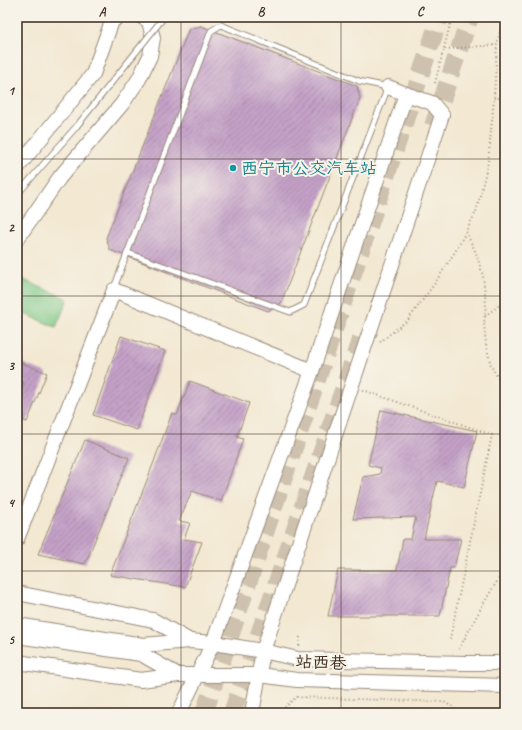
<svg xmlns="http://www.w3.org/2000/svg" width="522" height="730" font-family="Caveat,'LXGW WenKai TC',sans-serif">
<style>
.green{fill:#7cc785;stroke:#5c7852}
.building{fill:url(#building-hatch)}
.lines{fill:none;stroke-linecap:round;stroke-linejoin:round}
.highway-tunnel{stroke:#cec2ae;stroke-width:18;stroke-dasharray:18 9;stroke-linecap:butt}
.lane-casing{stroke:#978978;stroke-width:7}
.secondary-casing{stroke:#978978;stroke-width:16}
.path{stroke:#978978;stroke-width:2;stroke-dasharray:1 3;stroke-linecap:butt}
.lane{stroke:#fff;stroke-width:5}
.secondary{stroke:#fff;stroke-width:14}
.lane-bridge-casing{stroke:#978978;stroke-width:7;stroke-linecap:butt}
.lane-bridge{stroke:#fff;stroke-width:5}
.grid{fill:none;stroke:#3b2a1e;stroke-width:1;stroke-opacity:0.55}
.culture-dot{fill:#0f9aa8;stroke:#f7f3e8;stroke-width:1.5}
.labels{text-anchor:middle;stroke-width:4;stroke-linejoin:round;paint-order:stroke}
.culture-label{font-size:17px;fill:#0d838f;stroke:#f7f3e8;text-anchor:start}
.street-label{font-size:17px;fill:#3b2a1e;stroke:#f7f3e8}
.neatline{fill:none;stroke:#3b2a1e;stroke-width:1.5}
.grid-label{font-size:13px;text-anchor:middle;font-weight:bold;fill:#3b2a1e}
</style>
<defs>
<pattern id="building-hatch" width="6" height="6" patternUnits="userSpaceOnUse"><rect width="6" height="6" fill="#c4a1c8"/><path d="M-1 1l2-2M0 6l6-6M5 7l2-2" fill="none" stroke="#a083a2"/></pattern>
</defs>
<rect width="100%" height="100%" fill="#f7f3e8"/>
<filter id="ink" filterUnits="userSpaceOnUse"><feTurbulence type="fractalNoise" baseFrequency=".025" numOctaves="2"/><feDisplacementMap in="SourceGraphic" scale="8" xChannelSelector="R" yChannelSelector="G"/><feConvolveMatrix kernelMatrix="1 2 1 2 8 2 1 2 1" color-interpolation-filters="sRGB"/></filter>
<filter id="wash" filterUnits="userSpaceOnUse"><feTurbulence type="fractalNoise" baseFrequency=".012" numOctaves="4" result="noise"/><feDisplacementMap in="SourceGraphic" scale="16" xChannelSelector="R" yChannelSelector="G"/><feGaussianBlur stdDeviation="0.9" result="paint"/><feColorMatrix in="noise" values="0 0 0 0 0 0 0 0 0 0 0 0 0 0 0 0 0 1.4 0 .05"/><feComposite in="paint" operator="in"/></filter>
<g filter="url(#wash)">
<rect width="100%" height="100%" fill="#f3e8d2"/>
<path class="green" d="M19,278L68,299L56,327L17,311V282Z"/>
<g id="blocks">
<g class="building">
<path d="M201,26L357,86L360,98L281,303L268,311L110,250L106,238L189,29Z"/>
<path d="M121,336L165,351L137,430L93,415Z"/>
<path d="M17,361L47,373L27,422L17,418V399L24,382L17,380Z"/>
<path d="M190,381L249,403L237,437L243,439L221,501L192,491L179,521L190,523L184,539L202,542L185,587L110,575L149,475L172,413L177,415Z"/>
<path d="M381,410L477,431L464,487L437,481L424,539H461L454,568H450L440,616H328L338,570H397L403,539H411L416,517L353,519L363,477L380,474L381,468L368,465Z"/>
<path d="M85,440L129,458L85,564L38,554Z"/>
</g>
</g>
</g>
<g filter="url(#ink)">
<use href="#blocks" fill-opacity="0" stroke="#978978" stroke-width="1"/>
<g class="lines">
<g class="highway-tunnel">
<path d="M433,126L470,17"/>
<path d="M204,713L440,17"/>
<path d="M232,713L363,332"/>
</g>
<defs>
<path id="lane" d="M114,288L211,31L221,25L359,81L388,87L304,305L290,312L128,253"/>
<g id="secondary">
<path d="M388,87L406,94"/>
<path d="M17,168L93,74L112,21L118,17"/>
<path d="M17,239L60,177L122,104L139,79L150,56L153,38L149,21L142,17"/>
<path d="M17,539L114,290L312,371"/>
<path d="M17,593L153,620L190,641"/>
<path d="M17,625L143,645L190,641L213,643L263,651L298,659L466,663H505"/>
<path d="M17,636L141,654L178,675H259L297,680L505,686"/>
<path d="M17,662L141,680L178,675"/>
<path d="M179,713L213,643L312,371L406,94L432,103L442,115L263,651L252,713"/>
</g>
</defs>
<use href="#lane" class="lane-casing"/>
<use href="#secondary" class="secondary-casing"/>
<g class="path">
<path d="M445,49L497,45"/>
<path d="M435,83L452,17"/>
<path d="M494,99L505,96"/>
<path d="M466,232L476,253L483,276L486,304L484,324L486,344L491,366L505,390"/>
<path d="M485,316L505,301"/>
<path d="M380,342L408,320L435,283L458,247L476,212L488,163L494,99L497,45L503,17"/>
<path d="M363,390L492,435L450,639"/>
<path d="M299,646L300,636"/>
<path d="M459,649L482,606L505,568"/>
<path d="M279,713L296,697L444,702L454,708L457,713"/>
</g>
<use href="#lane" class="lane"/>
<use href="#secondary" class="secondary"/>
<defs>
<path id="lane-bridge" d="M17,197L21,190L76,127L164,17"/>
</defs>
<use href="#lane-bridge" class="lane-bridge-casing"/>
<use href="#lane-bridge" class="lane-bridge"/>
</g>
</g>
<path class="grid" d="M181,17V713M341,17V713M17,159H505M17,296H505M17,434H505M17,571H505"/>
<circle class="culture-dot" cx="233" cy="168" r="4"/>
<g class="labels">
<g class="culture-label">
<text x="241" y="174">西宁市公交汽车站</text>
</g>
<g class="street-label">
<text transform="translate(321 662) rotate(2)" y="6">站西巷</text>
</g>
</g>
<rect width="522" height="730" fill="none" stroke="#f7f3e8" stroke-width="44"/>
<rect x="22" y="22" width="478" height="686" class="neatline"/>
<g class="grid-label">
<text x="102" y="16">A</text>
<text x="261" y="16">B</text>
<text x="420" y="16">C</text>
<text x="11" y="95">1</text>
<text x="11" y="232">2</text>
<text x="11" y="370">3</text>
<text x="11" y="507">4</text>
<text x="11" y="644">5</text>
</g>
</svg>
